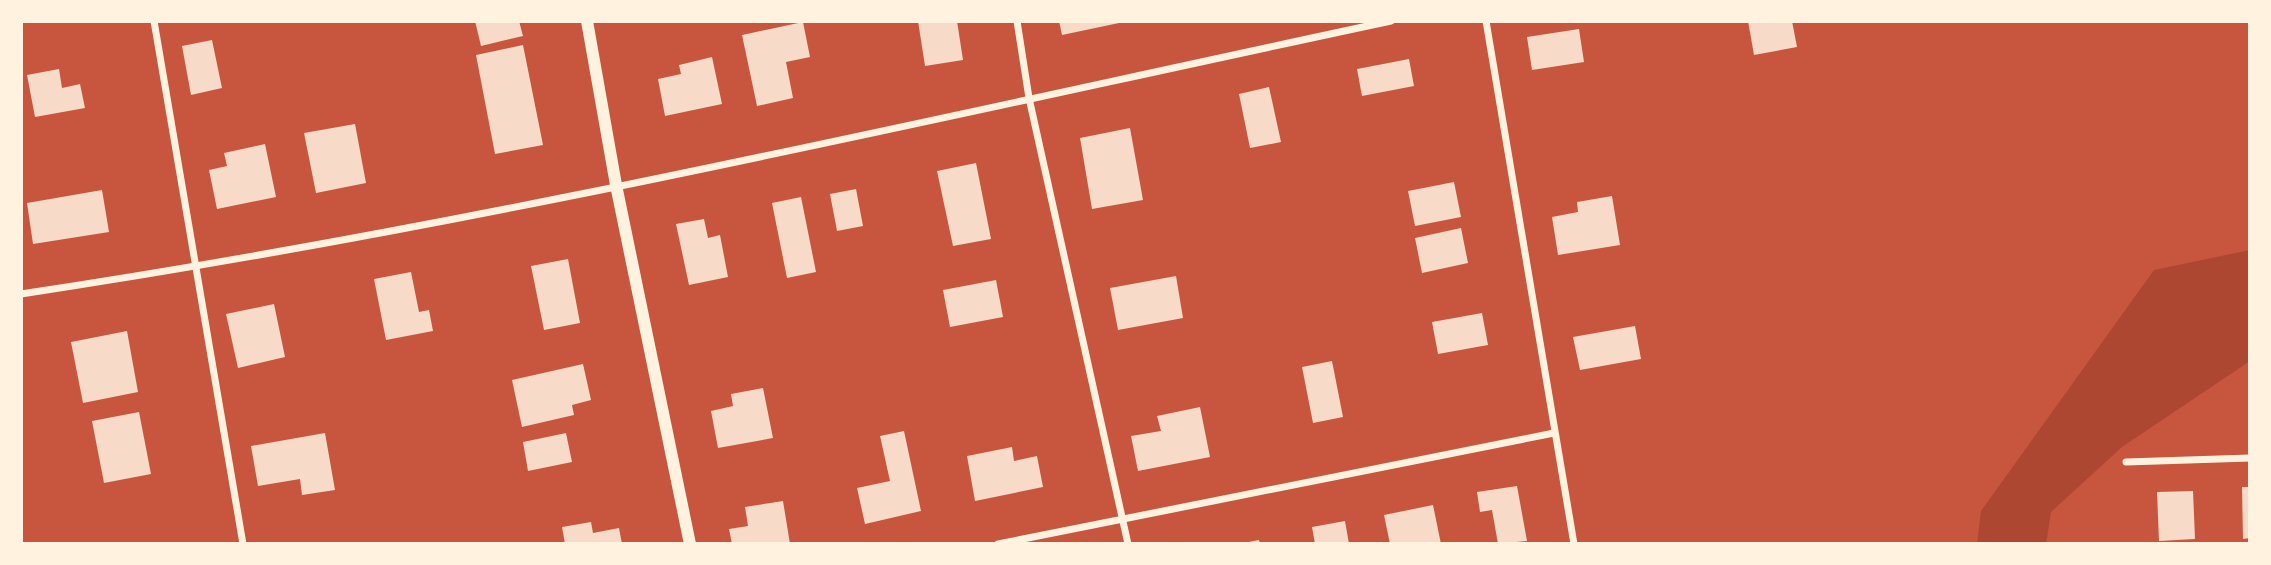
<svg xmlns="http://www.w3.org/2000/svg" width="2271" height="565" font-family="'DM Sans',sans-serif">
<style>
.green{fill:#ae4732}
.building{fill:#f7dbc8}
.lines{fill:none;stroke-linecap:round;stroke-linejoin:round}
.minor{stroke:#fff3e0;stroke-width:7}
.tertiary{stroke:#fff3e0;stroke-width:12}
</style>
<rect width="100%" height="100%" fill="#c8553d"/>
<path class="green" d="M2250,250V361L2122,447L2051,512L2046,544H1977L1981,511L2154,270Z"/>
<g class="building">
<path d="M475,21H519L523,36L481,46Z"/>
<path d="M918,21H957L963,60L925,66Z"/>
<path d="M1059,21H1118L1119,23L1062,35Z"/>
<path d="M1748,21H1792L1797,47L1754,55Z"/>
<path d="M803,22L810,57L786,62L793,98L757,106L742,35Z"/>
<path d="M1579,29L1584,62L1532,70L1527,37Z"/>
<path d="M212,40L222,88L191,95L182,46Z"/>
<path d="M523,45L543,145L495,154L476,55Z"/>
<path d="M712,57L722,104L665,116L658,79L681,74L679,65Z"/>
<path d="M1409,59L1414,86L1362,96L1357,69Z"/>
<path d="M59,69L62,88L80,84L85,108L35,117L27,75Z"/>
<path d="M1269,87L1281,142L1250,148L1239,94Z"/>
<path d="M355,124L366,183L316,193L304,133Z"/>
<path d="M1130,128L1143,200L1092,209L1080,138Z"/>
<path d="M265,144L276,197L217,209L209,170L227,166L224,153Z"/>
<path d="M976,163L991,239L953,246L937,171Z"/>
<path d="M1454,182L1461,217L1415,226L1408,191Z"/>
<path d="M856,189L863,226L837,231L830,194Z"/>
<path d="M102,190L109,232L33,244L27,203Z"/>
<path d="M1612,196L1620,245L1558,255L1552,217L1578,212L1577,202Z"/>
<path d="M801,197L816,272L787,278L772,203Z"/>
<path d="M704,219L708,238L720,235L728,277L689,285L676,224Z"/>
<path d="M1461,228L1468,263L1422,273L1415,238Z"/>
<path d="M568,259L580,323L544,330L531,266Z"/>
<path d="M411,272L419,312L429,310L433,331L386,340L374,279Z"/>
<path d="M1176,276L1183,318L1118,330L1110,288Z"/>
<path d="M996,280L1003,317L950,327L943,290Z"/>
<path d="M274,304L285,357L238,368L226,314Z"/>
<path d="M1482,313L1488,345L1438,354L1432,322Z"/>
<path d="M1635,326L1641,359L1580,370L1573,337Z"/>
<path d="M127,331L138,392L83,403L71,342Z"/>
<path d="M1332,361L1343,417L1313,423L1302,367Z"/>
<path d="M583,364L591,400L572,405L574,415L522,427L512,380Z"/>
<path d="M763,388L773,438L718,448L711,411L733,406L731,394Z"/>
<path d="M1200,407L1210,457L1138,471L1131,436L1161,431L1157,416Z"/>
<path d="M139,412L151,474L104,483L92,421Z"/>
<path d="M904,431L921,511L865,524L857,488L890,481L880,436Z"/>
<path d="M325,433L335,490L302,495L300,479L258,486L251,446Z"/>
<path d="M566,433L572,462L528,471L523,442Z"/>
<path d="M1012,447L1014,461L1037,456L1043,487L975,501L967,456Z"/>
<path d="M1517,486L1527,541L1498,544L1492,510L1480,512L1477,492Z"/>
<path d="M2242,487H2250V538L2243,539Z"/>
<path d="M2193,491L2195,539L2159,541L2157,492Z"/>
<path d="M783,501L790,544H732L729,529L748,526L745,507Z"/>
<path d="M1433,505L1441,544H1390L1384,515Z"/>
<path d="M1345,521L1349,544H1315L1312,527Z"/>
<path d="M591,522L593,533L619,528L622,544H565L562,527Z"/>
<path d="M1259,540L1260,544H1243V543Z"/>
</g>
<g class="lines">
<g class="minor">
<path d="M154,21L243,544"/>
<path d="M1017,21L1029,98L1128,544"/>
<path d="M1486,21L1574,544"/>
<path d="M21,294C481,225 936,118 1391,21"/>
<path d="M2126,462L2250,458"/>
<path d="M998,544L1554,433"/>
</g>
<path class="tertiary" d="M587,21L616,185L690,544"/>
</g>
<rect width="2271" height="565" fill="none" stroke="#fff3e0" stroke-width="46"/>
</svg>
